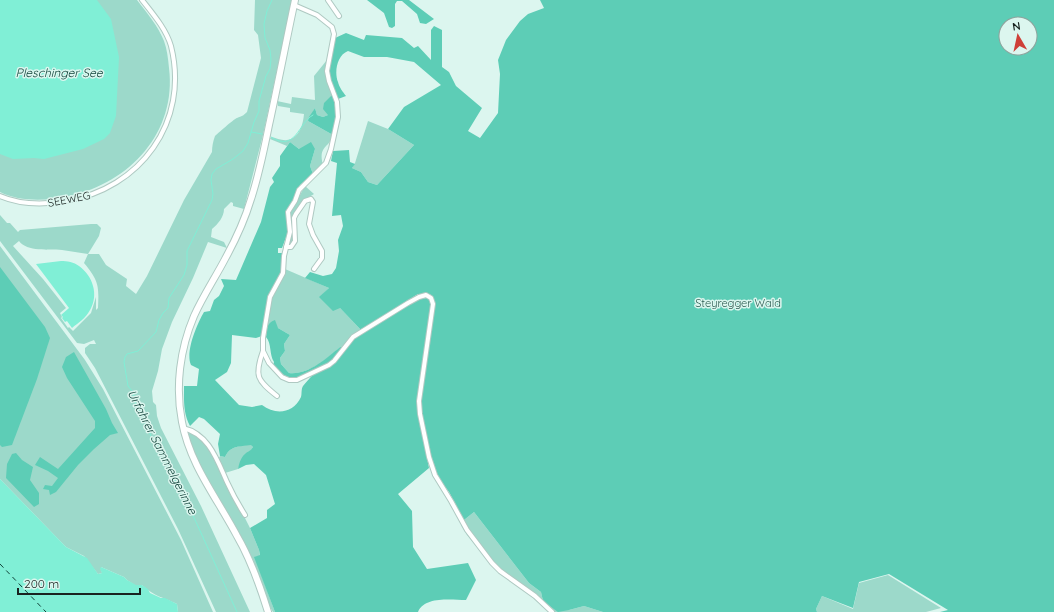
<svg xmlns="http://www.w3.org/2000/svg" width="1054" height="612" font-family="Quicksand,sans-serif">
<style>
.green{fill:#9cd9ca;fill-rule:evenodd}
.forest{fill:#5dcdb6;fill-rule:evenodd}
.water{fill:#80efd6}
.lines{fill:none;stroke-linecap:round;stroke-linejoin:round}
.stream{stroke:#80efd6;stroke-width:1}
.ferry{stroke:#104339;stroke-width:1;stroke-dasharray:5 4;stroke-linecap:butt}
.minor-casing{stroke:#afc9c2;stroke-width:6}
.secondary-casing{stroke:#afc9c2;stroke-width:8}
.minor{stroke:#fff;stroke-width:4}
.secondary{stroke:#fff;stroke-width:6}
.labels{text-anchor:middle;stroke-width:3;stroke-linejoin:round;paint-order:stroke}
.street-label{font-size:11px;fill:#192320;stroke:#dcf6ef}
.park-label{font-size:11px;fill:#2c5c51;stroke:#dcf6ef}
.water-label{font-size:12px;font-style:italic;fill:#104339;stroke:#dcf6ef}
</style>
<rect width="100%" height="100%" fill="#dcf6ef"/>
<g class="green">
<path d="M0,0H137C147,13 158,26 164,41C167,49 168,58 169,68C177,132 130,183 69,196C47,201 20,202 0,192Z"/>
<path d="M255,0H292L263,135L244,209L233,206V203L231,202L224,209C224,217 218,224 212,229L211,237L224,242L227,248L208,242L193,278L172,322L162,349L158,371L152,391L153,402L156,405L157,416L161,428L201,506L250,612H216L178,529L95,368L85,353V348L90,344H96L94,340L84,344L77,343L0,241V215L7,223H10L18,232L20,230L91,224H97L101,228L99,236L88,254H99L106,265L127,279L126,286L136,294L147,276L184,200L212,152C212,147 213,141 215,136C217,134 234,119 237,118C242,116 243,116 247,112L261,58L258,35L254,30ZM19,241C27,252 49,249 62,250C71,251 79,253 88,254L84,263C99,281 99,286 98,308L96,310V297L91,313L73,331L69,327L68,328L61,318L62,317L60,313L66,308L43,279L13,246Z"/>
<path d="M327,60L325,67L326,76L333,94L328,115L323,117L317,115L315,108L308,121L333,135C329,149 318,145 323,165L313,174L310,166L315,149H299L290,142L287,146L270,139L271,137C276,138 283,141 287,140C300,138 303,124 304,114L290,112V108L278,106L277,101L291,104L292,97L315,100L314,76Z"/>
<path d="M368,121L388,129L414,145L377,185L368,182L361,172L352,168L355,163Z"/>
<path d="M305,186L314,194C291,207 294,219 293,242L292,245H289L290,213Z"/>
<path d="M0,246L85,360L103,389L181,540L213,612H178L177,604C163,597 155,597 142,585L136,586L127,580L124,577L101,567L102,573L98,574L84,556L66,547L0,479Z"/>
<path d="M285,269L329,288L320,297L340,308L361,330L354,334L342,348L340,347C326,360 308,375 289,373L281,364L280,358L285,351L284,344L290,335L278,328L267,326C268,314 268,302 274,291C278,283 284,279 285,269Z"/>
<path d="M190,432L200,438L212,453L250,528L259,550L260,556L255,557L275,612H273C264,599 260,576 253,560C233,517 203,481 188,435Z"/>
<path d="M251,444L253,447C248,456 241,459 238,469L225,473L219,458L220,456L225,457C231,445 239,447 251,444Z"/>
<path d="M474,512L529,583L541,592L543,601L569,610L584,606L603,612H549L533,596L495,569L467,535L461,525L464,520Z"/>
<path d="M888,575L941,608L926,612H817L816,609L822,596L853,609L859,583Z"/>
</g>
<g class="forest">
<path d="M367,0H409L434,19L426,24L420,23L417,14L402,1H397L395,4V26L392,28L389,27L384,13Z"/>
<path d="M540,0H1054V612H940L948,610L889,574L859,582L853,608L822,596L816,609L817,612H603L584,606L569,610L558,612L543,601L541,592L529,583L474,512L464,520L449,492L439,479L432,464L421,414L422,389L434,300L430,294H418L361,330L340,308L333,311L319,297L329,288L305,278L310,272L323,276L332,274L336,268L339,251L338,240L343,226L341,215L332,216L337,163L331,161L333,151L349,150L350,162L355,164L352,168L361,172L368,182L377,185L414,145L388,129L404,107L441,85L414,62L387,57H364L348,51C337,55 334,72 338,82C339,87 343,92 346,96L338,99L330,78L329,68L335,38L346,33L364,40L366,35L402,38L414,48L418,46L431,60V30L434,26L442,30V67L449,72L456,86L482,108L468,131L480,138L498,113L500,74L498,60L506,40L520,21L528,14L544,8ZM1006,24H1030V48H1006Z"/>
<path d="M333,94L336,114L333,135L308,121L309,117L315,108L317,115L323,117L328,115L323,109L324,103Z"/>
<path d="M290,142L299,149L311,142L315,149L310,166L313,174L300,185L294,199L287,212L286,217L288,232L282,248H278V253H282V272L280,278L270,292L262,336L256,338L232,335L231,363L227,372L215,380L239,405L252,407L262,405C275,415 293,414 301,397C302,394 301,389 303,386C307,381 312,376 316,371C295,379 290,383 273,366L274,362C269,354 272,344 266,337C267,330 266,323 275,320L278,328L290,335L284,344L285,351L280,358L281,364L289,373C308,375 326,359 340,347L346,348L353,340L359,335L418,299L427,298L430,300L431,305L419,416L429,468L398,494L412,511L413,547L427,569L468,563L476,580L466,600C451,600 425,596 418,612H275L254,557L260,555L259,550L250,528L267,518V510L275,504L266,475L254,464L246,465L238,469C239,464 241,457 245,454C248,451 250,452 253,447L251,445C239,447 231,445 225,457L220,456L218,444L220,434L204,419L199,417L190,426C183,413 184,400 184,386H197L199,369L191,365C185,352 197,324 204,312L210,311L214,300L219,296L224,286L221,279L236,280L261,222L270,187L274,182L272,178L280,166V156Z"/>
<path d="M0,267L45,327L50,338L37,379L12,445L2,447L0,445Z"/>
<path d="M74,352L106,409L112,423L118,433L110,435L94,449L78,465L56,492L50,495L49,490L43,489L45,485L52,486L58,478L48,471L35,465L40,457L58,469L95,428V421L67,378L62,367L66,357Z"/>
<path d="M16,453L22,460L33,467L30,480L39,493V504L34,507L6,478L7,464L12,454Z"/>
</g>
<g class="water">
<path d="M0,0H97L111,19L119,57L116,116L110,133L104,139L83,149L44,159L34,158L13,159L0,154Z"/>
<path d="M61,261C67,261 74,262 79,266C93,276 99,295 90,310C86,318 78,323 72,328L67,321L65,322L62,318L63,317L61,315L69,308L36,264Z"/>
<path d="M0,479L66,547L87,558L98,574L102,573L100,569L101,567L124,577L127,580L136,585H142L148,589L150,593L161,598H165L177,604L178,612H0Z"/>
</g>
<g class="lines">
<g class="stream">
<path d="M251,132L262,134"/>
<path d="M271,137C296,153 298,123 313,115"/>
<path d="M237,612L191,511L184,491L179,486L169,472L164,454L153,440L136,405L133,392L128,386L124,362L125,357L127,354L138,351L156,332L159,320L163,313L168,308L169,298L184,275L187,265V251L212,200L213,194L211,180L212,174L216,169L233,159L243,151L248,143L254,122L259,111V101L266,76L270,69L271,59L270,50L265,38L264,24L267,11L272,0"/>
</g>
<path class="ferry" d="M0,564L46,612"/>
<defs>
<g id="minor">
<path d="M328,0L339,16"/>
<path d="M294,5L317,15L332,27L334,34L327,71L329,81L337,102L338,117L331,149L326,163L299,190L295,201L288,212L290,232L284,256L283,273L270,297L263,338V351L269,363L282,377L289,380H297L329,365L334,361L353,337L408,303L419,297L426,295L431,298L433,304L419,401L420,414L429,457L435,475L451,501L467,530L492,563L500,571L535,596L552,612"/>
<path d="M0,196C21,205 43,205 66,201C140,189 190,122 171,46C166,29 153,14 142,0"/>
<path d="M286,247H291L295,241L294,218L296,214L305,201L311,199L313,202L309,224L313,235L322,251V258L314,269"/>
<path d="M263,351C254,376 257,380 277,396"/>
<path d="M183,428C209,434 217,460 227,482C232,493 238,504 245,515"/>
</g>
<path id="secondary" d="M268,612C260,586 251,560 237,536C217,498 190,465 182,422C175,387 180,349 194,316C203,296 215,278 225,259C236,239 245,219 251,199C259,175 264,150 269,125C278,84 286,42 295,0"/>
</defs>
<use href="#minor" class="minor-casing"/>
<use href="#secondary" class="secondary-casing"/>
<use href="#minor" class="minor"/>
<use href="#secondary" class="secondary"/>
</g>
<g class="labels">
<g class="street-label">
<text transform="translate(69 199) rotate(-11)" y="4">SEEWEG</text>
</g>
<g class="park-label">
<text x="738" y="307">Steyregger Wald</text>
</g>
<g class="water-label">
<text x="59" y="77">Pleschinger See</text>
<text transform="translate(162 452) rotate(63)" y="4">Urfahrer Sammelgerinne</text>
</g>
</g>
<g transform="translate(1018 36) rotate(351)"><circle r="19" fill="#dcf6ef" stroke="#8ea29c"/>
<path d="M0-3L7 15L0 10L-7 15Z" fill="#ce4038"/>
<text y="-6" font-size="11" font-weight="bold" text-anchor="middle" fill="#192320">N</text>
</g>
<path d="M18 588v6h122v-6" fill="none" stroke="#192320" stroke-width="2"/>
<text x="24" y="588" font-size="12" fill="#192320" stroke="#dcf6ef" stroke-width="3" paint-order="stroke">200 m</text>
</svg>
